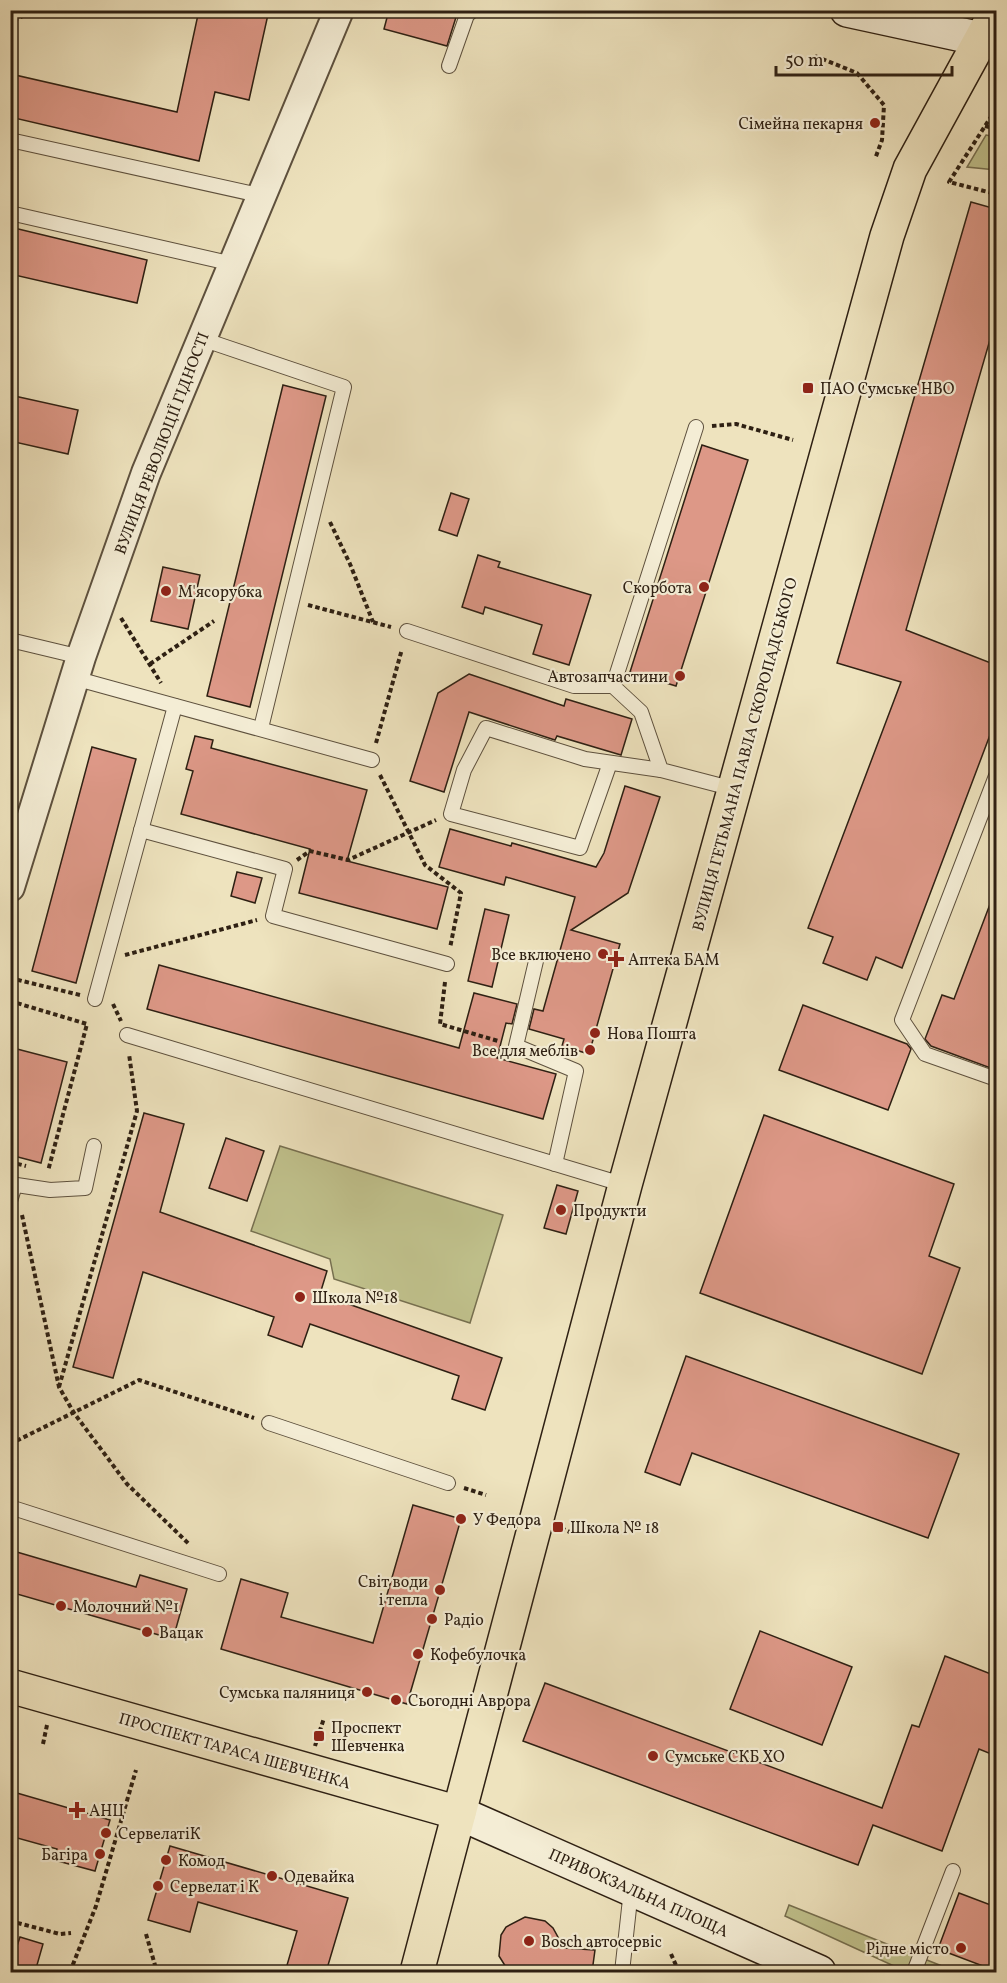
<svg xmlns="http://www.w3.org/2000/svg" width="1007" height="1983" font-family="Vollkorn,serif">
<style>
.green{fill:#c0c18c;stroke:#777050;stroke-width:1.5}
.building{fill:#dd9887;stroke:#2e2013;stroke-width:1.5}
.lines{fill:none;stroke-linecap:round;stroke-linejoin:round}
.lane-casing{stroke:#5e513e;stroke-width:16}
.street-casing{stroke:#5e513e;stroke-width:32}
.secondary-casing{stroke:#2e2013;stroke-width:36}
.primary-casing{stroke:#2e2013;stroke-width:36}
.path{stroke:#2e2013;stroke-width:4;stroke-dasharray:4.5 3;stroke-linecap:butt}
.lane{stroke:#f4edd5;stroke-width:14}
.street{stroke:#f4edd5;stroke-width:28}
.secondary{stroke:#f4edd5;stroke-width:33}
.primary{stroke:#eee3be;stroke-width:33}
.poi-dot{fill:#8f2418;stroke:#f4edd5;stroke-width:2}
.labels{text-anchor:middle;stroke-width:4.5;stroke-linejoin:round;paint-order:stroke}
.poi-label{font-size:16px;fill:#2e2013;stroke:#f4edd5;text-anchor:start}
.street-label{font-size:16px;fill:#2e2013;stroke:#f4edd5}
</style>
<rect width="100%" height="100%" fill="#eee3be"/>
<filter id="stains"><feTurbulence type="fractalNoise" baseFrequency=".00333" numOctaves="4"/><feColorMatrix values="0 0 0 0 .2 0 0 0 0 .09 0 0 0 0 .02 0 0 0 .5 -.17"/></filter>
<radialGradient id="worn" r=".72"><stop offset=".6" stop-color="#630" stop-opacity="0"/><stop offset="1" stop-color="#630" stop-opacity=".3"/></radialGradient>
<g class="green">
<path d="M986,135L996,137V170L967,167Z"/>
<path d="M280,1146L503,1215L470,1323L334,1279L330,1259L251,1231Z"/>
<path d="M789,1905L957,1972H907L785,1916Z"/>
</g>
<g class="building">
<path d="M199,10H269L249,100L215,92L199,161L10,117V94L15,75L177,112Z"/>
<path d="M389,10H446L457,14L447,46L384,29Z"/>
<path d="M971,202L996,209V319L906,630L996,665V719L902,968L876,957L867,980L823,963L833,937L808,928L901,682L837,663Z"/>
<path d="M10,227L147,260L137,303L10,274Z"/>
<path d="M283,385L326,396L250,707L207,696Z"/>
<path d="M10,395L78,410L68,454L10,441Z"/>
<path d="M702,445L748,460L676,686L630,672Z"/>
<path d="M451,493L469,499L457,536L439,530Z"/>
<path d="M478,555L500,562L498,567L591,595L569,665L533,654L542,625L485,607L483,614L462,607Z"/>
<path d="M163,567L200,575L188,629L151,621Z"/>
<path d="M469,674L564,706L566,699L632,719L621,755L557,736L555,740L469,712L444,792L410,781L438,693Z"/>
<path d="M195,736L213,740L211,748L367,790L347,861L448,887L437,929L299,893L310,849L181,814L193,771L186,769Z"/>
<path d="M92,747L136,759L76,983L32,971Z"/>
<path d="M625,786L660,797L628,893L571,930L620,944L589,1054L562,1046L564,1039L529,1029L534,1009L543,1011L575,897L506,877L504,885L439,867L450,829L511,846L512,843L596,867L604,853Z"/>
<path d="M237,872L262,878L255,903L231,896Z"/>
<path d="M995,891H996V1070L931,1046L925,1039L942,995L954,999Z"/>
<path d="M485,909L509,915L492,987L468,981Z"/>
<path d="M159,965L459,1048L474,993L517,1004L512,1024L506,1023L497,1058L556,1074L543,1119L147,1009Z"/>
<path d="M803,1005L907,1044L911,1049L888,1110L779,1070Z"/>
<path d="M17,1049L67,1062L41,1163L10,1155V1073Z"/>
<path d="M144,1113L184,1124L160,1212L327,1271L320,1294L502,1358L485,1410L452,1399L459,1376L310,1324L302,1347L268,1335L274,1317L143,1272L113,1378L73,1367Z"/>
<path d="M764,1115L954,1184L929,1256L960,1268L922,1374L700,1293Z"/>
<path d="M226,1138L264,1151L247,1201L209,1188Z"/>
<path d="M557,1185L578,1191L566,1234L544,1228Z"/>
<path d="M686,1356L959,1454L928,1538L692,1453L680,1485L645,1472Z"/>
<path d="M413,1505L461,1519L407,1704L221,1649L241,1579L288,1593L281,1617L373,1643Z"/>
<path d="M10,1550L136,1587L140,1575L187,1589L173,1639L10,1592Z"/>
<path d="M760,1631L852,1667L822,1745L730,1709Z"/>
<path d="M945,1656L996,1676V1756L979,1749L942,1851L873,1825L858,1865L523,1741L545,1683L882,1808L912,1725L919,1727Z"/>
<path d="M10,1791L110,1820L95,1871L54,1860L57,1849L10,1836Z"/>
<path d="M170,1846L348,1898L326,1972H285L297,1931L198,1902L190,1932L148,1920Z"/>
<path d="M959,1893L996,1907V1971L938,1949Z"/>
<path d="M525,1917L545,1921L553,1928L564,1948L595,1950L592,1972H509L499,1956L501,1935L506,1927Z"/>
<path d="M20,1937L43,1944L35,1972H10V1944L17,1946Z"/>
</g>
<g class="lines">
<defs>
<g id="lane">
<path d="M449,66L467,15L473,10"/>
<path d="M10,140L263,196"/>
<path d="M10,213L233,264"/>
<path d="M202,339L344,387L261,728"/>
<path d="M407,631L574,686H613L641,712L661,770L734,789"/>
<path d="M10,640L81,657"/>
<path d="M74,678L372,760"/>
<path d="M613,686L696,427"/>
<path d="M610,763L580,848L451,814L464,770L486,728L585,759L661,770"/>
<path d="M996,776L902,1020L925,1054L996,1079"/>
<path d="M141,830L285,869L273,916L447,964"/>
<path d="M536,961L516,1046L576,1071L555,1164"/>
<path d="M95,999L175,706"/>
<path d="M127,1035L625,1185"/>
<path d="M10,1184L50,1190L85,1188L94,1146"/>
<path d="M10,1201L15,1185"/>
<path d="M269,1423L448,1483"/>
<path d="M10,1507L219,1574"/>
<path d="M622,1972L631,1890"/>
<path d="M914,1972L953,1871"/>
</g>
<path id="street" d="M10,887L81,657L146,473L339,10"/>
<g id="secondary">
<path d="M847,10L981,39"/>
<path d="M459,1813L819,1972"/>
</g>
<g id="primary">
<path d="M10,1686L459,1813"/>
<path d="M417,1972L625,1185L887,236L910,169L996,12"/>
</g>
</defs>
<use href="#lane" class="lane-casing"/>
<use href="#street" class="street-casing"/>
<use href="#secondary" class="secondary-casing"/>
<use href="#primary" class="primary-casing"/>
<g class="path">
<path d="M10,27L13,21L34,10"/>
<path d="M815,56L857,73L884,105L882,140L875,159"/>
<path d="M996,109L949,182L996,194"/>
<path d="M985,126L996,129"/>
<path d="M712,426L736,424L793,440"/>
<path d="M330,522L350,564L373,622"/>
<path d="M308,605L391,627"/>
<path d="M121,618L161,683"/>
<path d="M150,664L214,621"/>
<path d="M376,743L402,649"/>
<path d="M380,775L425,865L461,893L450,948"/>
<path d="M297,860L310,851L348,860L436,820"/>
<path d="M125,955L257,920"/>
<path d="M10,978L80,995"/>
<path d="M445,982L440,1024L498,1041"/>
<path d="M10,1001L87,1024L48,1171"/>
<path d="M113,1004L121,1021"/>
<path d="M10,1162L26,1166"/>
<path d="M22,1215L59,1387L74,1413L127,1484L190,1545"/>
<path d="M59,1387L137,1111L129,1054"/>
<path d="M10,1444L139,1380L254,1418"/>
<path d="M464,1488L486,1495"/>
<path d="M561,1528L572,1533"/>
<path d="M43,1744L47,1725"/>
<path d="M315,1746L324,1718"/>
<path d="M10,1921L60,1934L71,1933"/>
<path d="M146,1934L157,1972"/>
<path d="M671,1954L679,1972"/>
<path d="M70,1972L96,1906L136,1770"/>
</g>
<use href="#lane" class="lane"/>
<use href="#street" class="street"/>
<use href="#secondary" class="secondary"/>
<use href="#primary" class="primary"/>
</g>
<g class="poi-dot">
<circle cx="875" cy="123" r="6"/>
<rect x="802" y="382" width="12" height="12" rx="3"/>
<circle cx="704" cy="587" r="6"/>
<circle cx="166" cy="591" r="6"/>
<circle cx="680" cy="676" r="6"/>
<circle cx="603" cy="954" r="6"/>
<path d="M613 950h6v6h6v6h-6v6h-6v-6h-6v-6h6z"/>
<circle cx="595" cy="1033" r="6"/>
<circle cx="590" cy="1050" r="6"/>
<circle cx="561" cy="1210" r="6"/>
<circle cx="300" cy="1297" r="6"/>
<circle cx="461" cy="1519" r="6"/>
<rect x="552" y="1521" width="12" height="12" rx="3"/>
<circle cx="440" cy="1590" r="6"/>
<circle cx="61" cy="1606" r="6"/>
<circle cx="432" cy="1619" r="6"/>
<circle cx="147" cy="1632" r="6"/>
<circle cx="418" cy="1654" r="6"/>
<circle cx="367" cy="1692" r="6"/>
<circle cx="396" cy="1700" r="6"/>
<rect x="313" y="1730" width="12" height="12" rx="3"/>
<circle cx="653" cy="1756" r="6"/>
<path d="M74 1801h6v6h6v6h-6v6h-6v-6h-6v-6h6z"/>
<circle cx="106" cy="1833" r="6"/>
<circle cx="100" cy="1854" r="6"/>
<circle cx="166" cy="1860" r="6"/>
<circle cx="272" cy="1876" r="6"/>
<circle cx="158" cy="1886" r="6"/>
<circle cx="529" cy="1941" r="6"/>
<circle cx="961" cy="1948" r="6"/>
</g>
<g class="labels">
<g class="poi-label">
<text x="863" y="129" text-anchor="end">Сімейна пекарня</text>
<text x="820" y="394">ПАО Сумське НВО</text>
<text x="692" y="593" text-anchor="end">Скорбота</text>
<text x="178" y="597">М'ясорубка</text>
<text x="668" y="682" text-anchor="end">Автозапчастини</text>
<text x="591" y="960" text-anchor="end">Все включено</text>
<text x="628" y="965">Аптека БАМ</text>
<text x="607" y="1039">Нова Пошта</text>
<text x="578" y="1056" text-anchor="end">Все для меблів</text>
<text x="573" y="1216">Продукти</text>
<text x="312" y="1303">Школа №18</text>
<text x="473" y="1525">У Федора</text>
<text x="570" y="1533">Школа № 18</text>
<text x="428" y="1587" text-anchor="end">Світ води<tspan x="428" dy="18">і тепла</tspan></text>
<text x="73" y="1612">Молочний №1</text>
<text x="444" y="1625">Радіо</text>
<text x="159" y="1638">Вацак</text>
<text x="430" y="1660">Кофебулочка</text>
<text x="355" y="1698" text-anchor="end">Сумська паляниця</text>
<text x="408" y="1706">Сьогодні Аврора</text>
<text x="331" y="1733">Проспект<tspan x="331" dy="18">Шевченка</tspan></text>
<text x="665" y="1762">Сумське СКБ ХО</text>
<text x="89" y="1816">АНЦ</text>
<text x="118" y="1839">СервелатіК</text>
<text x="88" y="1860" text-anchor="end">Багіра</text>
<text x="178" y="1866">Комод</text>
<text x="284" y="1882">Одевайка</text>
<text x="170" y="1892">Сервелат і К</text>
<text x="541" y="1947">Bosch автосервіс</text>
<text x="949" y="1954" text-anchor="end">Рідне місто</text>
</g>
<g class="street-label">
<text transform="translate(161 443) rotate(-69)" y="6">ВУЛИЦЯ РЕВОЛЮЦІЇ ГІДНОСТІ</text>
<text transform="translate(744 754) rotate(-75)" y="6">ВУЛИЦЯ ГЕТЬМАНА ПАВЛА СКОРОПАДСЬКОГО</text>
<text transform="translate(235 1750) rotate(16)" y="6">ПРОСПЕКТ ТАРАСА ШЕВЧЕНКА</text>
<text transform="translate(639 1892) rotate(24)" y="6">ПРИВОКЗАЛЬНА ПЛОЩА</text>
</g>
</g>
<rect width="1007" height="1983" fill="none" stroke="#eee3be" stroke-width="36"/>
<rect x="12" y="12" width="983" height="1959" fill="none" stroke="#2e2013" stroke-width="3"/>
<rect x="18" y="18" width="971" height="1947" fill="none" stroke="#2e2013" stroke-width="1.5"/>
<path d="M776 66v9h176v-9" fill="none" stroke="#2e2013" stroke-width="3"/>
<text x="785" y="66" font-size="18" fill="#2e2013" stroke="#f4edd5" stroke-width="4.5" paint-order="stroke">50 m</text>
<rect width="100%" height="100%" filter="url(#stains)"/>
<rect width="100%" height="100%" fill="url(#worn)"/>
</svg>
